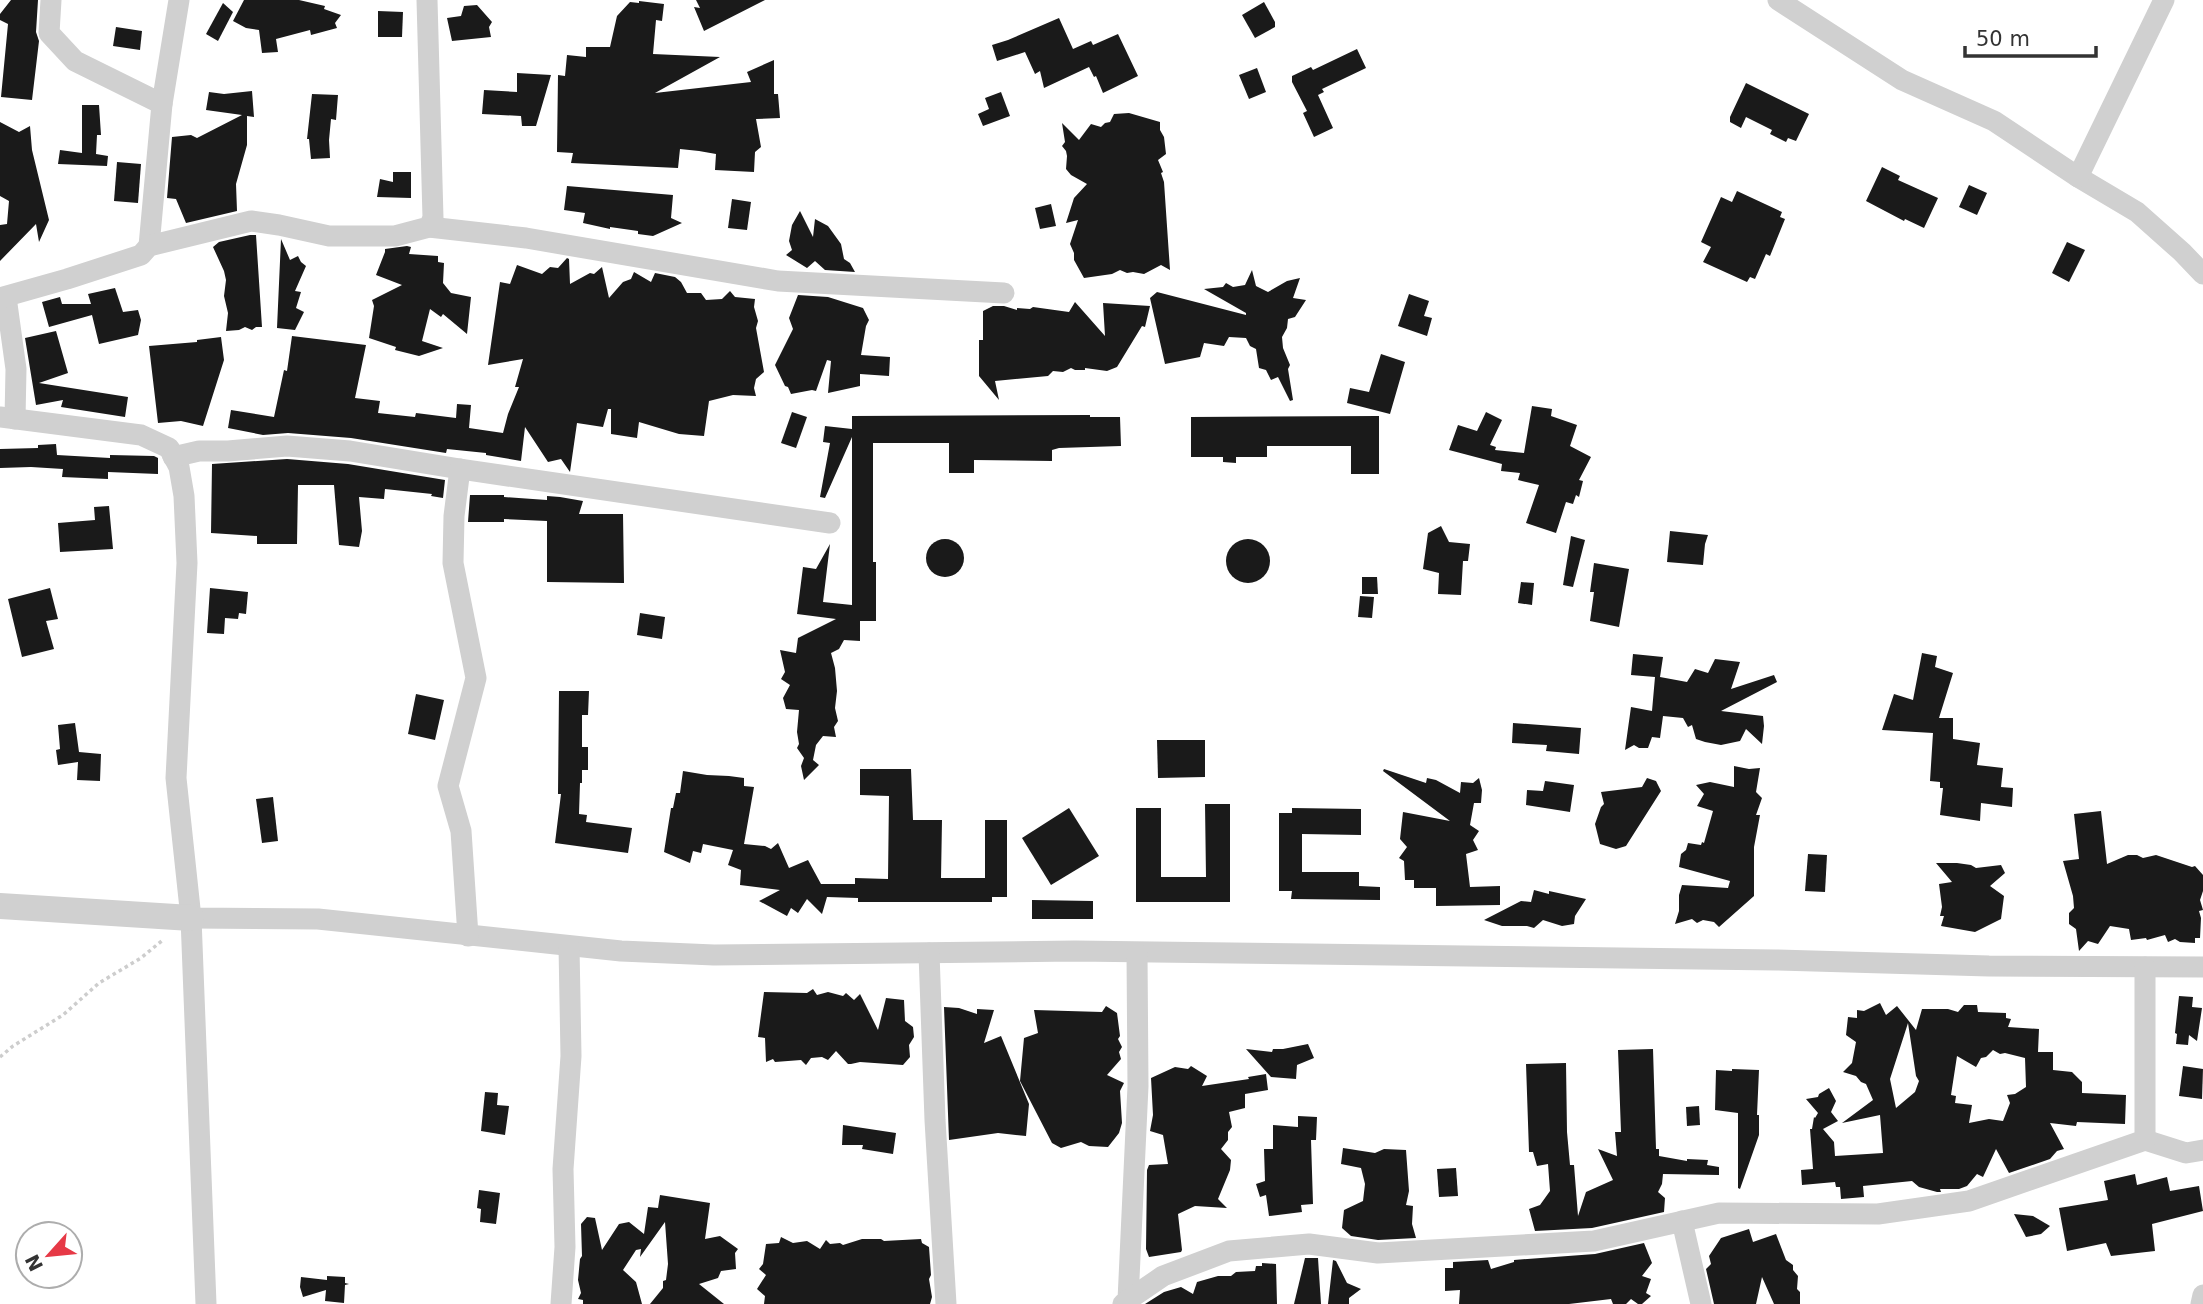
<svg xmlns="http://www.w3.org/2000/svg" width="2203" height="1304" font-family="'DejaVu Sans',sans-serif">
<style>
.building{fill:#1a1a1a;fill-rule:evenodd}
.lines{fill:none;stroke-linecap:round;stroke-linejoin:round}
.path{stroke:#cdcdcd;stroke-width:3.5;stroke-dasharray:3.5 3.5;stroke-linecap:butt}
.minor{stroke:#d0d0d0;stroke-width:21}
.tertiary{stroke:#d0d0d0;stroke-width:26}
</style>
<rect width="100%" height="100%" fill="#fff"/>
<g class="building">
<path d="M11,0H38L36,32L39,41L32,100L1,97L8,24L0,20V14Z"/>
<path d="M244,0H299L325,6L324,9L341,15L335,23L337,28L311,35L310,30L276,39L278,52L262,53L259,30L246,28L233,21Z"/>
<path d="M696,0H765L704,31L694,7L700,8Z"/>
<path d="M639,1L664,4L662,21L656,20L653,54L720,57L655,93L751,82L747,72L774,60V94H778L780,118L756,119L761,147L755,152L754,172L715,170L716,154L699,151L680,149L678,168L571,163L573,153L557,152L558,75L565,76L567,55L586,57V47H610L617,16L630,2L639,3Z"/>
<path d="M1264,2L1275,22V27L1255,38L1242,15Z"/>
<path d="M223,3L233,12L218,41L206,34Z"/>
<path d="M477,5L492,22L489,27L491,37L452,41L447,18L461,16L464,6Z"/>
<path d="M378,11L403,12L402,37H378Z"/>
<path d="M1059,18L1073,49L1091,41L1093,45L1118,34L1138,76L1103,93L1096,76L1094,77L1089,67L1044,88L1040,71L1035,74L1025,52L997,61L992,45L1008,40Z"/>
<path d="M116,27L142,31L140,50L113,46Z"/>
<path d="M1357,49L1366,68L1322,89L1324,92L1318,95L1333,128L1314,137L1303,113L1307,111L1292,82V76L1311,67L1313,70Z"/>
<path d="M1257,68L1266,92L1249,99L1239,75Z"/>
<path d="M517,73L551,75L536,126H522L521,116L482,114L484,90L517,92Z"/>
<path d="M1746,83L1809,114L1796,141L1788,138L1786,142L1770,134L1772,130L1746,117L1741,128L1730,122V117Z"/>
<path d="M252,91L254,117L247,116V145L236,184L237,211L186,223L176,199L167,198L172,137L191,135L197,138L242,115L206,110L209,92L224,94Z"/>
<path d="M1001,92L1010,116L983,126L978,114L989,109L985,98Z"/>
<path d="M312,94L338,95L336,120L331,119L329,140L330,158L311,159L309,139H307Z"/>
<path d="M82,105H99L101,135H97L96,154L108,156L107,166L58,164L60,150L82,153Z"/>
<path d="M1129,113L1160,122V130L1164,137L1166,154L1158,160L1163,172L1161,173L1164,182L1170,270L1161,265L1144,274L1133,272L1127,273L1120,270L1112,274L1084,278L1074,260V253L1070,244L1078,220L1066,223L1074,198L1087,184L1071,175L1066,169L1067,156L1066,151L1062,146L1065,142L1062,123L1079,140L1091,124L1101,127L1105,123L1110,122L1114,114Z"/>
<path d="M0,122L19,132L30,126L32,150L49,220L39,242L36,224L0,261V225L7,224L9,201L0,196Z"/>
<path d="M117,162L141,164L138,203L114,201Z"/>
<path d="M1882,167L1900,176L1898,180L1938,198L1924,228L1905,219L1904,221L1866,201Z"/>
<path d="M393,172H411V198L377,197L380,179L393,182Z"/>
<path d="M1969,185L1987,193L1977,215L1959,207Z"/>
<path d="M567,186L673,195L671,218L682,223L653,236L638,234V231L610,227V229L583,223L585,213L564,210Z"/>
<path d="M1737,191L1782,212L1780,217L1785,219L1770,256L1766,254L1755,279L1750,277L1747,282L1703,262L1711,247L1701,242L1721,197L1732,202Z"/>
<path d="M732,199L751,202L747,230L728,228Z"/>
<path d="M1051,204L1056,226L1040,229L1035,208Z"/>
<path d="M800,211L813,237L815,219L828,226L841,244L844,259L850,263L855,272L825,270L815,261L807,268L786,255L792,250L789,241L792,225Z"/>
<path d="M250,235H256L262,327H256L252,330L245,327L239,330L226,331L228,313L224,296L226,280L224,271L213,247L219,242Z"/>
<path d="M281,239L290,260L298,256L301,262L306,266L295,291L301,292L296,308L304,312L295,330L277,328Z"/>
<path d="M2067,242L2085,250L2069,282L2052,273Z"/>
<path d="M407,246L411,247L409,254L438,256V262L444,263L443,283L451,293L471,297L467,334L443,314L441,317L430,309L422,341L443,348L419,356L395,350L396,347L369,338L374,306L372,300L402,285L376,275L385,252V249Z"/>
<path d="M567,258L569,259L570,284L590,273L594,274L602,267L609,298L623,282L631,279L634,272L651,282L655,273L675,277L681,282L687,293H701L706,300L722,299L730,291L735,297L755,299L754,307L758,321L756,328L764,372L756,379L754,388L756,396L733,395L709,401L704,436L679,434L639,422L637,438L611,434V409H608L603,427L577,423L570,472L561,459L548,462L525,427L521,461L486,455V453L447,449L446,453L351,438L288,433L263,435L228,428L231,410L274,417L284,370L287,371L292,336L366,345L355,398L380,401L378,413L415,417L416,413L456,418L457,404L471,405L469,428L503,433L508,414L519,387H515L523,359L488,365L500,282L510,284L517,265L542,274L550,267L558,268Z"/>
<path d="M1252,270L1256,286L1268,292L1287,281L1300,278L1293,298L1306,300L1295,317L1288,319L1287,328L1282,337L1283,348L1290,365L1288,369L1293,400L1290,401L1278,377L1271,380L1266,370L1259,368L1256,349L1250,346L1246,338L1229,337L1224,346L1204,343L1200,357L1165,364L1150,298L1157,292L1246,315V313L1204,289L1223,287L1226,283L1233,287L1245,285Z"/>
<path d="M115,288L123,312L138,310L141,320L138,335L99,344L92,315L49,327L42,302L60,297L62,304H91L88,294Z"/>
<path d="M1409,294L1429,301L1424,316L1432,318L1427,336L1398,326Z"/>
<path d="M798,295L828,297L863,308L869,320L866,326L861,355L890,357L889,376L860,374V386L828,393L831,361L827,360L816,391L812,390L791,394L788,387L785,386L775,365L793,329L789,318Z"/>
<path d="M1075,302L1105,336L1103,303L1150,306L1145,327L1142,326L1117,367L1107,371L1085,368V370H1075L1071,368L1063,372L1053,371L1048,376L995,381L999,400L979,376V340H983V311L993,306H1004L1017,310V308L1030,309L1033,307L1069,312Z"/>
<path d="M56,331L68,373L39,383L128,397L125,417L61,407L63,400L36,405L25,338Z"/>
<path d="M221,337L224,360L203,426L181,421L158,423L149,346L197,342V340Z"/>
<path d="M1381,354L1405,362L1390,414L1347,403L1350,388L1369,392Z"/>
<path d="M1532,406L1552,409L1551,416L1577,425L1570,446L1591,457L1579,480L1583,481L1579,497L1576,495L1573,504L1566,502L1565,505L1556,533L1526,523L1539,485L1518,480L1520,473L1501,471L1502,464L1449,450L1458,425L1477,431L1486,412L1502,420L1490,445L1496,447L1495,450L1524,453Z"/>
<path d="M792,412L807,417L796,448L781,443Z"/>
<path d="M1090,415V417H1120L1121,446L1059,448L1052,450V461L974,460V473H949V443H873V562H876V621H860V641L844,640L839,649L831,653L835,668L837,691L835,708L838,721L834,727L836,737L823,736L816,745L813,760L819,765L804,780L801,766L804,758L797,748L799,744L797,732L799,710L786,709L783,698L790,685L781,679L785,672L780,650L796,653L798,638L836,619L797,614L803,567L816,569L830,544L823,602L852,605V437L825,498L820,497L830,443L823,442L825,426L852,429V416Z"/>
<path d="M1379,416V474H1351V446H1267V457H1236V463L1223,462V457H1191V417Z"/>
<path d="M56,444L57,455L110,458V455L154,456L158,458V474L108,472V479L62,477L63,469L31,467L0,468V449L38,448V445Z"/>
<path d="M287,459L348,464L445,480L443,498L431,496L432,494L385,489L384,499L359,497L362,531L359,547L339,545L334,485H298L297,544H257V536L211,533L212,464Z"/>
<path d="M470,495H504V497L547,500V496L560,497L583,501L579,514H623L624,583L547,582V521L504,519V522H468Z"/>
<path d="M109,506L113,549L60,552L58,523L95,520L94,507Z"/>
<path d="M1441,526L1449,542L1470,544L1468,561H1463L1461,595L1438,594L1439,573L1423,569L1428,533Z"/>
<path d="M1670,531L1708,535L1705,544L1703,565L1667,562Z"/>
<path d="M1571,536L1585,540L1573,587L1563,585Z"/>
<circle cx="945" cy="558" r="19"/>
<circle cx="1248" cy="561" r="22"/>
<path d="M1594,563L1629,569L1619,627L1590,621L1594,592H1590Z"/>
<path d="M1362,577H1377L1378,594H1362Z"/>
<path d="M1521,582L1534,583L1532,605L1518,603Z"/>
<path d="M50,588L58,619L46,621L54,649L22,657L8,599Z"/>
<path d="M210,588L248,592L246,614L239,613L238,619L225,618L224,634L207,633Z"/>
<path d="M1360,596L1374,597L1372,618L1358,617Z"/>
<path d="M640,613L665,617L662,639L637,635Z"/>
<path d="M1922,653L1937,656L1935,667L1953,673L1939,718H1953V739L1980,743L1977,765L2003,768L2001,787L2013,788L2012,807L1981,803L1980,821L1940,815L1943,788H1940V782L1930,781L1933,733L1882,730L1894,694L1913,700Z"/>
<path d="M1633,654L1663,657L1660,677L1687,682L1695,669L1708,673L1715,659L1740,662L1731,689L1774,675L1777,682L1721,711L1763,716L1764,726L1762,744L1746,729L1740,741L1721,745L1705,742L1696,739L1692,725L1688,727L1683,718L1663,716L1660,738L1652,737L1648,748H1639L1634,745L1625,750L1631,707L1652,711L1655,677L1631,675Z"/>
<path d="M559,691H589L588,715H582V747H588V770H582V783H580L579,814L587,815L586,822L632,828L628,853L555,843L561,794H558Z"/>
<path d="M416,694L444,700L435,740L408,734Z"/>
<path d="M75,723L79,752L101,754L100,781L77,780L78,762L58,765L56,750L60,749L58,725Z"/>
<path d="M1513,723L1581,728L1579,754L1546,751L1547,745L1512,743Z"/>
<path d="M1157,740H1205V777L1158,778Z"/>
<path d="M1734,766L1749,769L1760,768L1756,792L1762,798L1756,815H1760L1754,847V896L1719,927L1714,922L1703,920L1697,923L1692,919L1675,924L1679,911V895L1682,885L1728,888L1730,881L1679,867L1681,854L1686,850L1688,843L1701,845L1702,842L1704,843L1713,811L1697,806L1704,794L1696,785L1710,782L1734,787Z"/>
<path d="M860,769H911L913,820H942L941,878H985V820H1007V897H992V902H858V898L827,897L822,914L807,899L798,913L791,908L787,916L759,901L780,890L740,885L741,870L728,865L733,850L703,844L701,853L693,851L690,863L664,852L671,808H673L676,793H680L683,771L707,775L729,776L744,778V786L754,787L744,844L765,846L771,849L778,843L789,868L808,860L821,884H855V878L888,879L889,796L860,795Z"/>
<path d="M1384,769L1426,783L1427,778L1436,780L1460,793L1461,782L1473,783L1479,778L1482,790L1481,803H1474L1470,825L1479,831L1473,840L1478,850L1466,854L1470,887L1500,886V905L1436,906V888H1414V880H1405L1404,861L1399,858L1407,847L1400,839L1403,812L1450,821L1383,771Z"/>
<path d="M1647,778L1656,781L1661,791L1626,846L1616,849L1600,844L1595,824L1601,807L1604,804L1601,792L1642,787Z"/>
<path d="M1545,781L1574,785L1570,812L1526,805L1527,790L1543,791Z"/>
<path d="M273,797L278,841L262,843L256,799Z"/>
<path d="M1205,804H1230V902H1136V808H1161V877H1206Z"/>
<path d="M1069,808L1099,856L1051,885L1022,838Z"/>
<path d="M1292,808L1361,809V835L1302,834V872H1359V886L1380,887V900L1291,899L1292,891H1279V813H1292Z"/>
<path d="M2101,811L2107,864L2128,855H2137L2143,858L2156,855L2192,867L2195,866L2203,875V891L2200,900L2203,910L2199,911L2201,918L2200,938H2195V943L2180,942L2175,939L2168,942L2165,935L2147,940L2146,938L2131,940L2129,929L2110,926L2098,944L2088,941L2079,951L2076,929L2069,924V913L2074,908L2073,896L2063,861L2079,859L2074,814Z"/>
<path d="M1808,854L1827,855L1825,892L1805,891Z"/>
<path d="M1936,863H1957L1971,865L1976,868L2001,865L2005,873L1990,886L2004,896L2001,919L1975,932L1941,926L1944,916H1940L1942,907L1939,884L1952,882Z"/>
<path d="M1534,890L1549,894V891L1586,899L1575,916L1574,924L1562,926L1543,920L1534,928L1527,926H1502L1484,920L1521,901L1531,902Z"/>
<path d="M1032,900L1093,901V919H1032Z"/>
<path d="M813,989L817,995L828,992L843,996L846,993L854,1000L860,994L878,1030L886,998L904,1000L905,1021L913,1027L914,1037L909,1045L910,1057L903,1065L860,1062L851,1064H848L836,1051L828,1060L822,1057L811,1058L806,1065L801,1060L775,1062L773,1059L766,1062L765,1038L758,1037L764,992L807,993Z"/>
<path d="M2179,996L2193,997L2192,1007L2202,1008L2197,1041L2189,1035L2188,1045L2176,1044L2177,1034L2175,1033Z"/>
<path d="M1880,1003L1886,1015L1897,1006L1916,1030L1922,1009H1948L1958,1012L1964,1005H1977L1978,1012L2006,1013V1018L2011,1019L2008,1027L2039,1029L2038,1052H2053V1070L2072,1072L2082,1082V1093L2126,1095L2125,1124L2077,1122L2076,1126L2050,1123L2064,1149L2057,1151L2050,1159L2009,1173L1996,1149L1983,1177L1977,1174L1967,1186L1959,1189H1940L1941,1192H1937L1919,1187L1912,1181L1863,1186L1864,1197L1841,1199L1840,1187H1836L1835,1182L1802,1185L1801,1170L1813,1169L1810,1129H1812L1814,1117L1815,1118L1818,1113L1806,1099L1818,1097L1819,1094L1829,1088L1836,1101L1831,1112L1838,1121L1823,1129L1834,1142L1835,1156L1883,1153L1880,1115L1842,1123L1873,1100L1866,1084L1861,1082L1856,1076L1843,1072L1852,1063L1856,1042L1846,1035L1848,1017L1857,1018V1010L1864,1011ZM1908,1023L1916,1076L1919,1081L1915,1092L1896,1108L1890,1079ZM1993,1050L2000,1054L2005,1053L2025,1058L2026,1087L2015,1094L2007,1095L2010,1103L2003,1121L1989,1119L1969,1123L1972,1105L1955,1103L1956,1096L1951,1095L1957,1056L1976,1067L1981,1058L1986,1057Z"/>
<path d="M1106,1006L1117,1013L1120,1036L1118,1039L1122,1047L1119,1052L1121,1059L1107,1075L1124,1083L1120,1091L1122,1123L1119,1133L1108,1147L1089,1146L1081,1142L1061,1148L1052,1143L1020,1081L1024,1038L1038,1033L1034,1010L1102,1012Z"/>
<path d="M944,1007L959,1008L977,1014V1009L994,1010L984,1043L1001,1036L1029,1104L1026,1136L998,1133L949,1140Z"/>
<path d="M1308,1044L1314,1058L1297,1065L1296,1079L1271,1077L1246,1049L1272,1052L1273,1049H1283Z"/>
<path d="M1653,1049L1656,1149H1659V1156L1687,1161V1159L1708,1160L1707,1165L1719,1167V1175L1663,1174L1662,1184L1658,1192L1665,1198L1664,1212L1592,1228L1535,1231L1529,1209L1540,1205L1550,1191L1548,1164L1537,1166L1533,1152H1529L1526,1064L1566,1063L1567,1132L1570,1165H1574L1578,1216L1586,1192L1613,1180L1598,1149L1617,1156L1615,1132H1621L1618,1050Z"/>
<path d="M1191,1066L1207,1076L1202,1086L1249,1079L1248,1077L1266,1074L1268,1090L1245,1094V1108L1229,1112L1232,1127L1228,1132V1140L1221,1149L1231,1160L1230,1170L1218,1199L1227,1208L1195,1206L1178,1214L1182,1250L1181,1252L1149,1257L1146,1249L1147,1170L1149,1165L1168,1164L1163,1135L1150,1131L1153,1115L1151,1078L1175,1067L1188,1069Z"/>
<path d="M2183,1066L2203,1069L2202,1099L2179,1096Z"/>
<path d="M1732,1069L1759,1070L1757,1115H1759V1135L1740,1189L1738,1188V1113L1715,1110L1716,1070L1732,1071Z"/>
<path d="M485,1092L498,1093L497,1105L509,1106L505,1135L481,1131Z"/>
<path d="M1699,1106L1700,1125L1687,1126L1686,1107Z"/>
<path d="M1298,1116L1317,1117L1316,1140H1311L1313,1204L1301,1205L1302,1212L1269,1216L1266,1195L1260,1197L1256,1184L1265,1181L1264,1149H1273V1125L1298,1127Z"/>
<path d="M843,1125L896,1133L893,1154L862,1149L863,1145H842Z"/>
<path d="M1343,1148L1375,1153L1384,1149L1406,1150L1409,1191L1406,1205L1413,1206L1412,1224L1416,1238L1378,1240L1351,1236L1342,1228L1344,1210L1363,1201L1365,1184L1361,1168L1341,1164Z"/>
<path d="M1456,1168L1458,1196L1439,1197L1437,1169Z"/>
<path d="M2135,1174L2137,1185L2167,1177L2170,1191L2199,1186L2203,1211L2152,1224L2155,1251L2111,1256L2106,1243L2067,1251L2059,1208L2108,1200L2104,1181Z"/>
<path d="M479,1190L500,1193L496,1224L480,1222L481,1209L477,1208Z"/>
<path d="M660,1195L710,1203L705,1239L720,1236L738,1249L735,1253L736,1269L721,1271L718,1278L699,1284L724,1304H650L663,1288V1281L666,1280L668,1264L665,1222L640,1257L641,1249L636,1250L623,1270L636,1282L642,1304H583V1300L578,1299L581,1293L578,1280L580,1259L582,1256L581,1224L587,1217L595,1218L602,1250L619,1224L629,1222L644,1234L648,1207L658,1208Z"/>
<path d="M2014,1214L2033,1216L2050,1226L2041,1234L2026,1237Z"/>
<path d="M1749,1229L1753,1242L1776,1234L1786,1260L1793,1265V1270L1798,1276L1797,1289L1800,1292V1304H1774L1762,1277L1756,1304H1714L1706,1269L1711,1264L1709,1256L1721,1238Z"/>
<path d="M781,1237L793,1243L807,1241L820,1249L826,1240L830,1244L840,1243L843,1245L862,1239H881L884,1241L921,1239L922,1243L929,1247L931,1275L929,1279L932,1297L930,1304H764L765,1296L757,1289L766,1275L759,1269L763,1264L766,1244L779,1243Z"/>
<path d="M1644,1243L1652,1263L1642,1276L1651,1279L1646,1293L1651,1296L1642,1304H1638L1631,1299L1626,1304H1613L1611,1299L1569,1304H1459L1460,1290L1445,1291V1268H1453V1262L1488,1260L1491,1269L1514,1262V1260L1595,1254Z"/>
<path d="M1305,1258H1318L1321,1304H1294Z"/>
<path d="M1333,1260L1336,1261L1347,1283L1361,1289L1349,1298V1304H1328Z"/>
<path d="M1262,1263L1276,1264L1277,1304H1145L1164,1292L1181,1287L1193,1294L1197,1282L1218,1276H1231L1236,1272L1255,1271L1256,1266H1262Z"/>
<path d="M327,1276L345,1277V1283L349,1284L345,1285L344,1303L325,1301L326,1290L303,1297L300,1287L301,1277L327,1280Z"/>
</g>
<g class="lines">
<path class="path" d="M0,1057L13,1046L63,1015L99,983L141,958L164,939"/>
<g class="minor">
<path d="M51,0L49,33L75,61L162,104"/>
<path d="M1778,0L1902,80L1994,121L2078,177L2137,212L2182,252L2203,274"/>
<path d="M2078,177L2164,0"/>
<path d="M429,227L526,238L778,281L1004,293"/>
<path d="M149,246L162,104L179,0"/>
<path d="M6,297L16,369L15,419"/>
<path d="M0,298L67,279L141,255L149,246L251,221L279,225L329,236H395L429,227L433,218L427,0"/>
<path d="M0,417L141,435L169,448L179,467L184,496L187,563L176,778L191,918L318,919L621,951L714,955L1075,951L1776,960L1989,966L2203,967"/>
<path d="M173,457L199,451H228L287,446L350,451L460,469L830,523"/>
<path d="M460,469L454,516L453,563L476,678L448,786L461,831L468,936"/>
<path d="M191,918L206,1304"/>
<path d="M929,953L935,1120L946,1304"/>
<path d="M2145,1140L2186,1153L2203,1150"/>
<path d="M1682,1221L1701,1304"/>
<path d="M561,1304L565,1247L563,1169L571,1056L569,946"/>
<path d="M1123,1304L1128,1300L1138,1086L1137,953"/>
<path d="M1129,1304L1128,1300L1163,1276L1229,1251L1309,1244L1378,1253L1594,1241L1719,1213L1878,1214L1969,1201L2145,1140V967"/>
<path d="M2201,1304L2203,1295"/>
</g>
<path class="tertiary" d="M0,906L191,918"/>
</g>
<g transform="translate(49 1255) rotate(243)"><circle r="33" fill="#ffffff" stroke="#adadad" stroke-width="2"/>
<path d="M0-5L12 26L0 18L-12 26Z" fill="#e63946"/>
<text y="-10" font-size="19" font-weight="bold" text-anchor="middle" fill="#333333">N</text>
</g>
<path d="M1965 46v10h131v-10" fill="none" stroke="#333333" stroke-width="3.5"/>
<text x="1976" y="46" font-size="21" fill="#333333" stroke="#ffffff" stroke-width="5" paint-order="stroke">50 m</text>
</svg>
